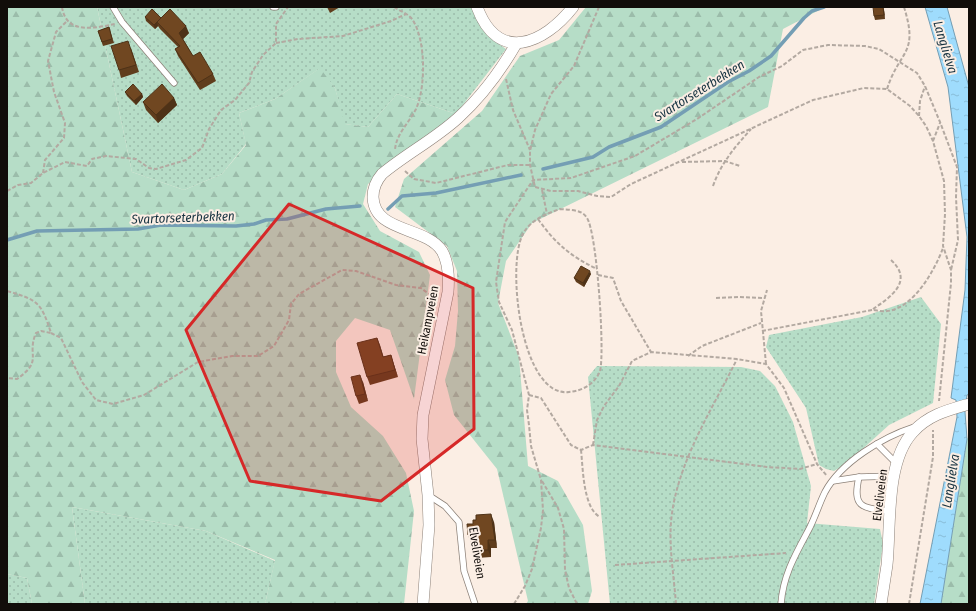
<svg xmlns="http://www.w3.org/2000/svg" width="976" height="611" font-family="'Fira Sans Condensed',sans-serif">
<style>
.grass{fill:url(#grass-dots)}
.forest{fill:url(#forest-firs)}
.water{fill:url(#water-ripples);stroke:#749eb4}
.lines{fill:none;stroke-linecap:round;stroke-linejoin:round}
.stream{stroke:#749eb4;stroke-width:3.5}
.lane-casing{stroke:#8d8279;stroke-width:7}
.street-casing{stroke:#8d8279;stroke-width:12}
.path{stroke:#b3a9a1;stroke-width:2;stroke-dasharray:4 2;stroke-linecap:butt}
.lane{stroke:#fff;stroke-width:5.5}
.street{stroke:#fff;stroke-width:11}
.wall{fill:#603d1c}
.shaded-wall{fill:#4e3217}
.building{fill:#704721;stroke:#4e3217}
.marked{fill:#d62828;fill-opacity:0.2;stroke:#d62828;stroke-width:3;stroke-linejoin:round}
.labels{text-anchor:middle;stroke-width:4;stroke-linejoin:round;paint-order:stroke}
.street-label{font-size:12px;fill:#110d0a;stroke:#fbeee4}
.water-label{font-size:13px;font-style:italic;fill:#163240;stroke:#fbeee4}
</style>
<defs>
<pattern id="grass-dots" width="8" height="8" patternUnits="userSpaceOnUse"><rect width="8" height="8" fill="#b6ddc7"/><path d="M2 2h.1M6 6h.1" fill="none" stroke="#9bbcaa" stroke-width="1.8" stroke-linecap="round"/></pattern>
<pattern id="forest-firs" width="22" height="20" patternUnits="userSpaceOnUse"><rect width="22" height="20" fill="#b6ddc7"/><path d="M5 1l3.5 6h-7zM16 11l3.5 6h-7z" fill="#9bbcaa"/></pattern>
<pattern id="water-ripples" width="26" height="14" patternUnits="userSpaceOnUse"><rect width="26" height="14" fill="#9fdcfd"/><path d="M2 4q2-2 4 0t4 0M15 11q2-2 4 0t4 0" fill="none" stroke="#88bcd8"/></pattern>
</defs>
<rect width="100%" height="100%" fill="#fbeee4"/>
<g class="grass">
<path d="M97,7H472L489,37L506,49L456,114L397,94L368,127L344,124L335,88L319,69L275,99L239,113L246,144L222,174L184,190L132,172Z"/>
<path d="M921,297L941,324L933,403L889,425L846,464L834,471L826,469L819,465L806,408L766,347L769,335L862,317Z"/>
<path d="M597,366L741,367L760,371L775,386L793,422L811,486L807,523L880,529L883,544L874,604H610L588,377Z"/>
<path d="M72,507L206,531L275,561L265,604H85Z"/>
<path d="M7,574L27,578L32,604H7Z"/>
</g>
<g class="forest">
<path d="M7,7H97L132,172L184,190L222,174L246,145L239,113L275,99L320,68L335,88L345,124L368,127L397,94L456,114L368,184L363,204L380,231L419,252L430,275L414,399L390,330L355,318L336,341V372L351,407L383,436L406,473L414,511L404,604H265L275,560L206,531L72,507L85,604H32L27,578L7,574Z"/>
<path d="M586,7H825L783,29L768,107L532,223L506,261L498,303L519,357L528,466L558,481L583,525L592,591L588,604H526L528,601L497,469L454,415L445,380L455,346L458,311L457,271L447,246L395,207L404,179L482,111L520,56L559,40Z"/>
<path d="M969,436V604H941L967,439Z"/>
</g>
<path class="water" d="M925,7H947L969,87V394L967,395L965,412L967,439L941,604H920L957,417L956,400L951,398L965,290L967,237L948,87Z"/>
<g class="lines">
<g class="stream">
<path d="M543,169L593,157L609,147L661,127L728,82L749,71L771,56L804,18L812,11L824,7"/>
<path d="M388,209L402,196L436,193L521,175"/>
<path d="M7,240L37,231L138,229L161,225L236,226L254,224L266,220L287,219L326,209L360,206"/>
</g>
<defs>
<g id="lane">
<path d="M113,7L122,22L174,83"/>
<path d="M273,7H276"/>
<path d="M877,444L897,464"/>
<path d="M859,477C852,508 862,508 890,511"/>
<path d="M833,481L859,477L894,476"/>
<path d="M428,495L445,506L459,522L464,571L475,604"/>
<path d="M781,604C783,576 795,555 808,531C815,518 819,504 825,492C841,462 883,437 914,427"/>
</g>
<g id="street">
<path d="M477,7C498,64 544,44 573,7"/>
<path d="M423,604L429,525L428,495L422,439L423,415L448,292C449,279 449,263 442,251C426,226 374,233 373,197C373,188 376,181 382,174C406,154 435,139 458,118C481,97 501,70 516,44"/>
<path d="M881,604C883,591 885,578 887,565C891,526 885,462 913,432C928,415 948,410 969,404"/>
</g>
</defs>
<use href="#lane" class="lane-casing"/>
<use href="#street" class="street-casing"/>
<g class="path">
<path d="M62,7C66,35 95,28 115,24"/>
<path d="M394,7C400,11 407,13 412,19C426,39 426,87 416,109C409,123 396,134 395,150"/>
<path d="M599,7L574,66L551,94L535,130L530,151V165L535,187L551,191H578L597,196L611,197L631,184L813,100L864,88L887,89L910,106L919,116L926,126L933,141L944,181L945,214L943,246L951,270V283L939,401"/>
<path d="M276,43L298,39L343,36L391,21L406,14"/>
<path d="M506,79L513,110L530,150"/>
<path d="M887,89C900,49 919,55 904,7"/>
<path d="M919,116L920,101L925,86"/>
<path d="M933,141L940,123"/>
<path d="M682,162L725,161L740,166"/>
<path d="M405,171L414,179L436,183L508,165H530"/>
<path d="M43,173L45,160L64,138L65,123L54,92L48,61L56,32L67,21"/>
<path d="M713,186C721,163 735,147 751,129"/>
<path d="M542,190L547,214"/>
<path d="M7,191L18,185L31,183L43,173L65,162L87,166L92,159L106,156L136,159L149,168L156,169L186,160L202,148L209,129L221,110L235,100L249,83L252,72L263,55L276,43V24L288,7"/>
<path d="M560,209C569,210 582,209 587,218C597,233 605,353 600,371C595,384 582,391 569,392C521,398 506,265 523,234C530,220 546,214 560,209Z"/>
<path d="M538,219C555,243 570,256 597,269"/>
<path d="M598,275L613,278L621,301L651,352"/>
<path d="M7,291C38,300 41,302 51,333L41,331L36,333C26,356 44,360 17,379L7,378"/>
<path d="M716,298L739,297L765,298"/>
<path d="M873,309C891,297 914,281 891,260"/>
<path d="M762,331L872,310C876,310 882,312 887,311C913,309 935,270 943,248"/>
<path d="M51,333L61,338L82,382L96,400L113,404L144,395L198,362L232,356H258L274,346L289,320L291,304L299,294L342,270L356,271L396,285L421,288L430,295L434,304"/>
<path d="M688,356L702,346L761,323"/>
<path d="M766,364L761,311L767,290"/>
<path d="M529,395L541,398L571,445L581,450L593,445L767,467L800,469L817,464"/>
<path d="M593,445L597,420L604,406L619,386L632,361L651,352L737,359L766,364L784,388L817,464L827,476"/>
<path d="M581,450C583,468 583,508 600,517"/>
<path d="M542,481L558,508L564,529L565,570L569,588L577,604"/>
<path d="M615,565L786,553"/>
<path d="M514,604L525,586L532,569L541,528L543,510L541,480L531,446L529,425L527,410L529,395L512,330L499,302L496,282L505,222L533,180L571,178L635,156L697,119L759,77L782,66L803,50L828,45L865,46L879,49L917,73L925,86L940,122L957,167L956,197L958,240L951,270"/>
<path d="M676,604C674,577 669,549 671,522C676,464 712,410 737,359"/>
<path d="M909,604L933,457V430"/>
</g>
<use href="#lane" class="lane"/>
<use href="#street" class="street"/>
</g>
<g class="wall">
<path d="M327,7H340L330,13Z"/>
<path d="M883,7L884,10L885,19L875,20L874,16Z"/>
<path d="M145,17L161,18L189,33L183,39L193,56L213,74L216,81L200,90L178,56L175,49L178,47L160,29L158,26L155,29L146,21Z"/>
<path d="M109,27L114,43L103,46L98,31Z"/>
<path d="M131,48L139,72L121,78L119,70Z"/>
<path d="M125,92L142,94L143,97L136,105L127,96Z"/>
<path d="M174,98L177,105L158,123L146,110L143,102Z"/>
<path d="M591,274L584,287L576,282L574,278Z"/>
<path d="M377,338L383,357L391,355L398,377L370,385L367,377Z"/>
<path d="M363,382L368,401L359,404L356,396Z"/>
<path d="M494,522L497,548H491V557L477,558L475,550L474,543H471L468,535Z"/>
</g>
<g class="shaded-wall">
<path d="M883,7L884,10L885,19L884,15Z"/>
<path d="M157,22L158,26L155,29L154,25Z"/>
<path d="M186,26L189,33L182,40L179,33Z"/>
<path d="M142,94L143,97L136,105L134,101Z"/>
<path d="M174,98L177,105L158,123L156,115Z"/>
<path d="M590,271L591,274L584,287L583,283Z"/>
<path d="M377,338L380,345L386,365L383,357Z"/>
<path d="M391,355L393,362L398,377L395,370Z"/>
<path d="M360,375L363,382L368,401L365,394Z"/>
<path d="M491,514L494,522L497,548L495,540Z"/>
<path d="M488,540L491,548V557L488,550Z"/>
</g>
<g class="building">
<path d="M873,7H883L884,15L874,16Z"/>
<path d="M152,9L161,18L154,25L145,17Z"/>
<path d="M170,9L186,26L179,33L193,56L200,52L213,74L198,83L175,49L180,46L157,22Z"/>
<path d="M109,27L112,39L102,42L98,31Z"/>
<path d="M128,41L136,65L119,70L111,46Z"/>
<path d="M133,84L142,94L134,101L125,92Z"/>
<path d="M162,84L174,98L156,115L143,102Z"/>
<path d="M581,266L590,271L583,283L574,278Z"/>
<path d="M377,338L383,357L391,355L395,370L367,377L357,343Z"/>
<path d="M360,375L365,394L356,396L351,377Z"/>
<path d="M491,514L495,540H488V550H475L474,535H468L467,524H473V520H476V515Z"/>
</g>
<path class="marked" d="M289,204L473,288L474,429L381,501L250,481L186,330Z"/>
<g class="labels">
<g class="street-label">
<text transform="translate(428 320) rotate(-79)" y="4">Heikampveien</text>
<text transform="translate(880 495) rotate(-83)" y="4">Elveliveien</text>
<text transform="translate(477 553) rotate(81)" y="4">Elveliveien</text>
</g>
<g class="water-label">
<text transform="translate(946 47) rotate(73)" y="5">Langlielva</text>
<text transform="translate(699 90) rotate(-32)" y="5">Svartorseterbekken</text>
<text transform="translate(183 217) rotate(-2)" y="5">Svartorseterbekken</text>
<text transform="translate(950 481) rotate(-81)" y="5">Langlielva</text>
</g>
</g>
<rect width="976" height="611" fill="none" stroke="#110d0a" stroke-width="16"/>
</svg>
